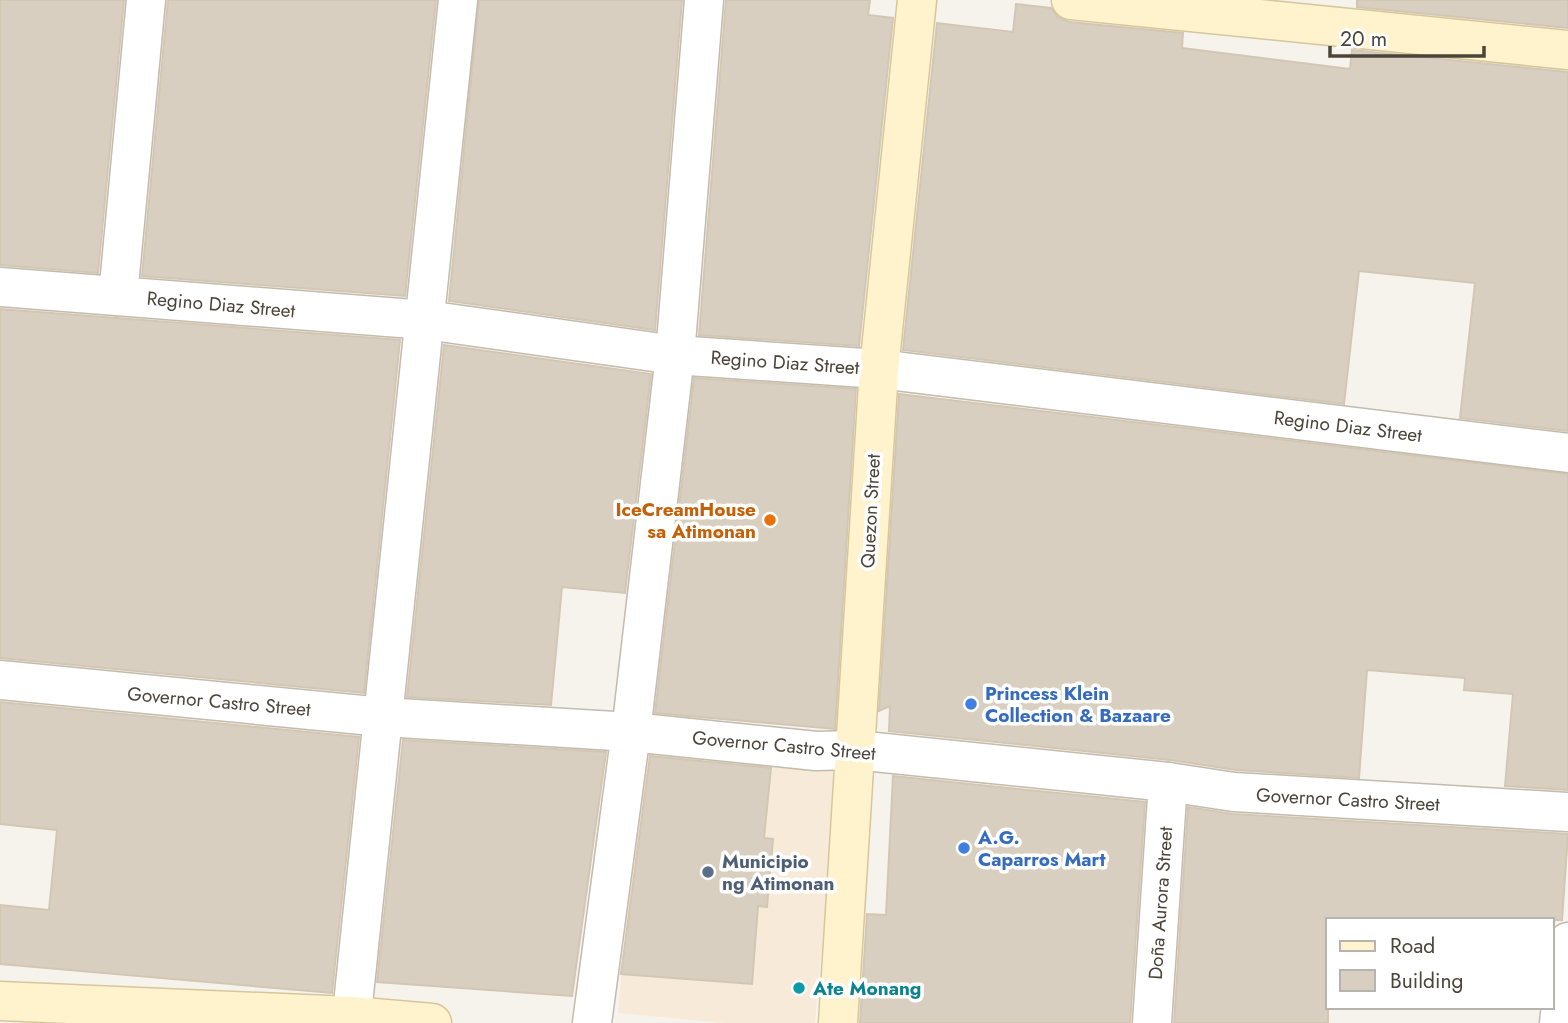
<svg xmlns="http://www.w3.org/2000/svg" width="1568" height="1023" font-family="Jost,sans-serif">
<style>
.commercial{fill:#f7ead8}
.building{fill:#d8cfc1;stroke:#d3c7b4;stroke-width:2}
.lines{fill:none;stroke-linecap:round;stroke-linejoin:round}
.street-casing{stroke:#c2bbae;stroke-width:41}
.secondary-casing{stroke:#d6c79b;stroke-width:41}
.street{stroke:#fff;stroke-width:38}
.secondary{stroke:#fff3cd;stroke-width:38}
.food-dot{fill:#e8710a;stroke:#fff;stroke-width:2.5}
.shop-dot{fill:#3f7fe0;stroke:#fff;stroke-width:2.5}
.service-dot{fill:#5c6f8a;stroke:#fff;stroke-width:2.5}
.culture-dot{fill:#0f9aa8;stroke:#fff;stroke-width:2.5}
.labels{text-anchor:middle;stroke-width:7;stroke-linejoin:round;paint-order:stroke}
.street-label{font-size:19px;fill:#4b4439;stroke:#fff}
.food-label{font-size:19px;font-weight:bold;fill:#c56008;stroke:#fff;text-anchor:end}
.shop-label{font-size:19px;font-weight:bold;fill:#366cbe;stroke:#fff;text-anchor:start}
.service-label{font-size:19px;font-weight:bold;fill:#4e5e75;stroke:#fff;text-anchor:start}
.culture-label{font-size:19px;font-weight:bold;fill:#0d838f;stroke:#fff;text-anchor:start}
</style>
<rect width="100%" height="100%" fill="#f6f3ec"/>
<path class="commercial" d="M642,750L838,769L815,1023H725L618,1013Z"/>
<g class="building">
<path d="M0,0H124L98,273L0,265Z"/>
<path d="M168,0H436L405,296L142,276Z"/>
<path d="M479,0H682L655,330L449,301Z"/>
<path d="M726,0H870L868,15L893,18L859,346L699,335Z"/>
<path d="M1357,0H1568V28L1357,7Z"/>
<path d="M1016,4L1051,8L1058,17L1069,22L1183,33L1182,48L1350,69L1352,50L1568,72V431L1460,418L1475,283L1359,271L1344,404L903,350L937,23L1013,32Z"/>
<path d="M0,309L400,340L364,693L0,658Z"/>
<path d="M444,345L651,374L625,593L562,587L551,705L407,697Z"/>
<path d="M694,378L856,389L835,729L655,713Z"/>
<path d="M899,394L1568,474V790L1505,786L1513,694L1464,690L1465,678L1367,670L1359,778L1236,770L1170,760L889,731L890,706L879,711Z"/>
<path d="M0,702L359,737L332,993L0,964V905L49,910L57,830L0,824Z"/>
<path d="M403,740L606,752L572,996L377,982Z"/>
<path d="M650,756L771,768L764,838L773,839L767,907L758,906L752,984L621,974Z"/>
<path d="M893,776L1145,802L1130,1023H860L867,914L886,915Z"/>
<path d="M1188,807L1233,814L1568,834L1562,920H1328V1023H1174Z"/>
</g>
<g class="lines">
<defs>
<g id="street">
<path d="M0,287L426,320L675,355L879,369L1568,453"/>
<path d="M118,296L146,0"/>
<path d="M0,680L383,717L631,732L816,751L855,750L1168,782L1234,792L1568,812"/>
<path d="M351,1023L458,0"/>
<path d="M592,1023L631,732L675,355L704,0"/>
<path d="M1152,1023L1168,782"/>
<path d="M1559,1023L1568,942"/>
</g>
<g id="secondary">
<path d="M1071,0L1568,50"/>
<path d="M0,1001L351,1016L432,1023"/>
<path d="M838,1023L879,369L917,0"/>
</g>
</defs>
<use href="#street" class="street-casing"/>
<use href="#secondary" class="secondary-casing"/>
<use href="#street" class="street"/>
<use href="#secondary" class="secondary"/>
</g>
<circle class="food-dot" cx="770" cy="520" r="7"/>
<g class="shop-dot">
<circle cx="971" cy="704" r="7"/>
<circle cx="964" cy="848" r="7"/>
</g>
<circle class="service-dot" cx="708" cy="872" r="7"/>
<circle class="culture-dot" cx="799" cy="988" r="7"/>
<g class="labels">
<g class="street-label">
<text transform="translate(221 304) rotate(5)" y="7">Regino Diaz Street</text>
<text transform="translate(785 362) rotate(4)" y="7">Regino Diaz Street</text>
<text transform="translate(1348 426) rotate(7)" y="7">Regino Diaz Street</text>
<text transform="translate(870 511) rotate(-87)" y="7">Quezon Street</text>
<text transform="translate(219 701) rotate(5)" y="7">Governor Castro Street</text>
<text transform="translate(784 745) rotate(5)" y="7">Governor Castro Street</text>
<text transform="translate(1348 799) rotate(3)" y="7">Governor Castro Street</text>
<text transform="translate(1160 903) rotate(-86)" y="7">Doña Aurora Street</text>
</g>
<g class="food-label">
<text x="756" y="516">IceCreamHouse<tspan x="756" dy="22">sa Atimonan</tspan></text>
</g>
<g class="shop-label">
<text x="985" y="700">Princess Klein<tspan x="985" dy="22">Collection &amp; Bazaare</tspan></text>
<text x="978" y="844">A.G.<tspan x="978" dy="22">Caparros Mart</tspan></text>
</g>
<g class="service-label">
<text x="722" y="868">Municipio<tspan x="722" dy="22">ng Atimonan</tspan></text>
</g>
<g class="culture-label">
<text x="813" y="995">Ate Monang</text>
</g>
</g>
<rect x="1326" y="918" width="228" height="91" fill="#ffffff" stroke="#b7b4b0" stroke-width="2"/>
<rect x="1340" y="941" width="35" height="10" fill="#fff3cd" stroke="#b7b4b0" stroke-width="2"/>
<text x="1390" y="953" font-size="21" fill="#4b4439">Road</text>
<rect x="1340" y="970" width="35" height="21" fill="#d8cfc1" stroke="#b7b4b0" stroke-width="2"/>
<text x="1390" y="988" font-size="21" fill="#4b4439">Building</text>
<path d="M1330 46v10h154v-10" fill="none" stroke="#4b4439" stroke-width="3.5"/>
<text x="1340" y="46" font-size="21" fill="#4b4439" stroke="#ffffff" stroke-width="5" paint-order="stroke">20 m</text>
</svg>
